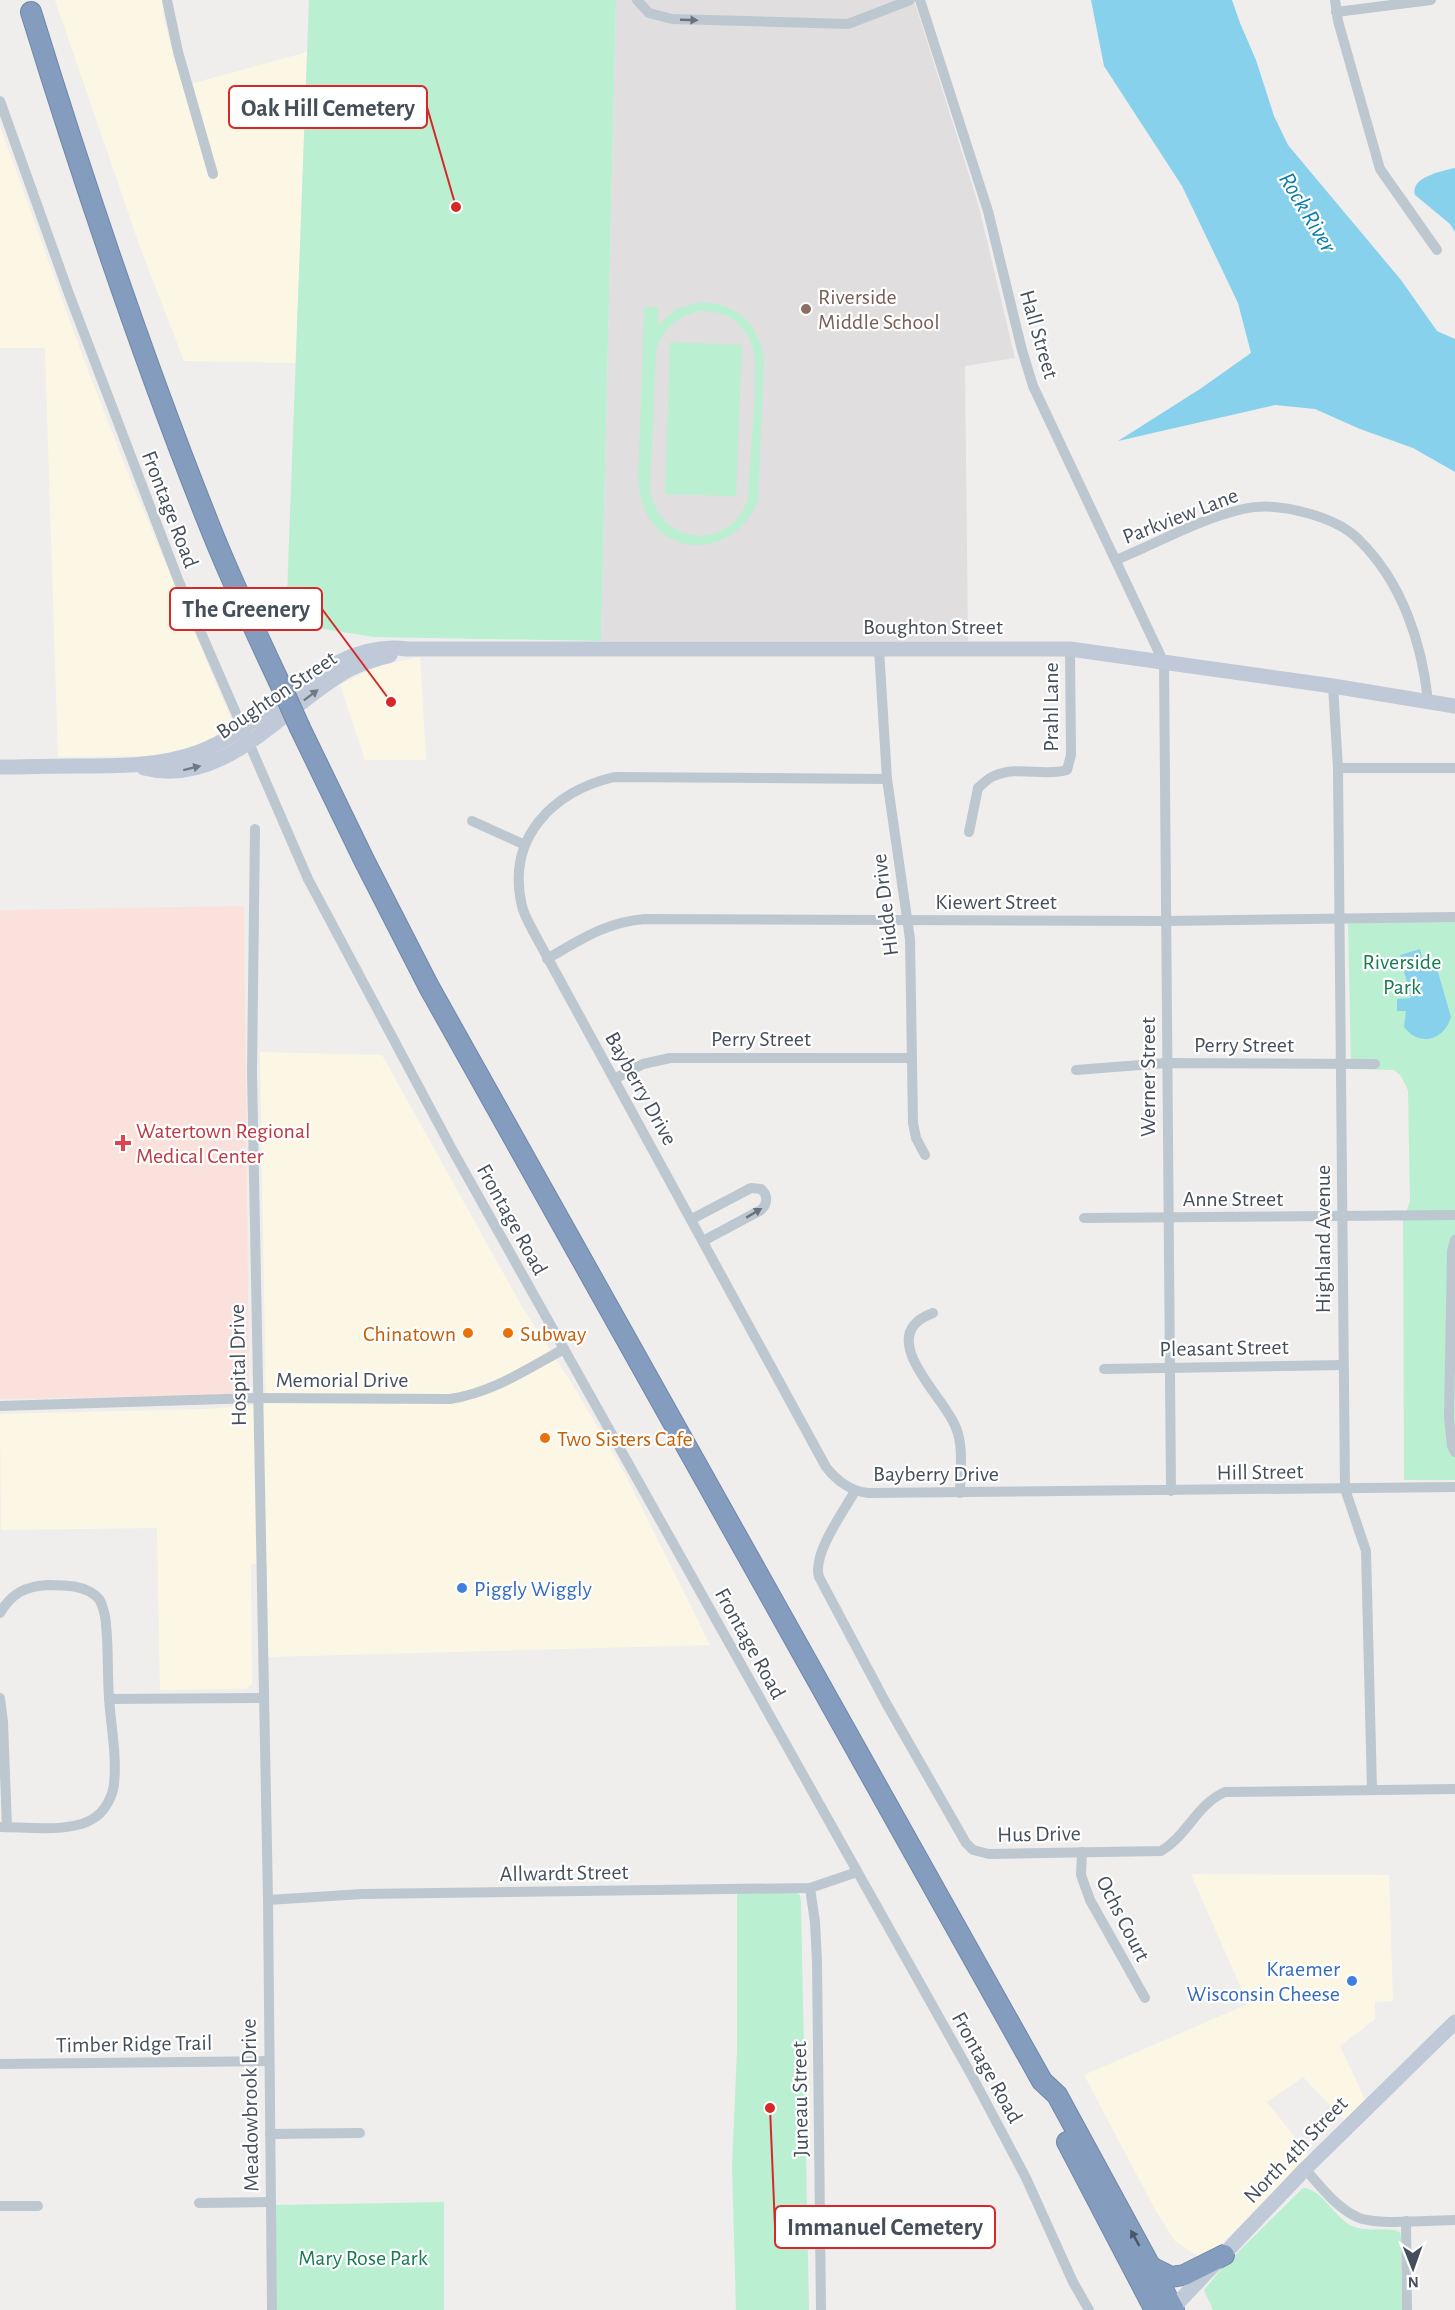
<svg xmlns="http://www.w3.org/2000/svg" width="1455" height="2310" font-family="'Alegreya Sans',sans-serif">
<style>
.commercial{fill:#fcf7e5}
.education{fill:#e1dedf}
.medical{fill:#fbe1dc}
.green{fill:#baefd2;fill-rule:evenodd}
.water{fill:#87d1ec}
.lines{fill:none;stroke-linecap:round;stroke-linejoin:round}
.highway-casing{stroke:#6f87a9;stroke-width:22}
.street{stroke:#bdc7d0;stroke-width:10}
.secondary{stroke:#bfc9d7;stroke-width:15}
.highway{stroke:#849cbd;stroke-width:20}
.highway-bridge-casing{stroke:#6f87a9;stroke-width:22;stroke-linecap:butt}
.highway-bridge{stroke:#849cbd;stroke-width:20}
.oneway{fill:#69737e}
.oneway2{fill:#707a86}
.oneway3{fill:#4b5765}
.education-dot{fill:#8d6e63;stroke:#fff;stroke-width:2}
.health-dot{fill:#e0444e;stroke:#fff;stroke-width:2}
.food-dot{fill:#e8710a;stroke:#fff;stroke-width:2}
.shop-dot{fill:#3f7fe0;stroke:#fff;stroke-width:2}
.labels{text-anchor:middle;stroke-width:4.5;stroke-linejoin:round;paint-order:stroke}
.education-label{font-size:22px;fill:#785e54;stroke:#fff;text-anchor:start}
.street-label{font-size:22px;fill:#454f5b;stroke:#fff}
.park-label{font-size:22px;fill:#167c50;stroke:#fff}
.health-label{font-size:22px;fill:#be3a42;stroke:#fff;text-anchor:start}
.food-label{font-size:22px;fill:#c56008;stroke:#fff;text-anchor:start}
.shop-label{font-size:22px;fill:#366cbe;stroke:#fff;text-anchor:start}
.water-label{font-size:24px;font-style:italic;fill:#0b7da8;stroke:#fff}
.leader{fill:none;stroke:#d62828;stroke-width:2}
.callout-dot{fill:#d62828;stroke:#fff;stroke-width:2}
.callout{fill:#fff;stroke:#d62828;stroke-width:2}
.callout-label{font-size:24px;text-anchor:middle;font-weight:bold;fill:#454f5b}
</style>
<rect width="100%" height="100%" fill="#f0eded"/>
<g class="commercial">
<path d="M55,0H162L164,21L183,86L307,52L296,363L184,361L139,244Z"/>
<path d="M0,126L84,360L131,481L231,719V728L202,743L185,749L149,756L58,757L45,348H0Z"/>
<path d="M420,657L426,760H365L340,685L365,672L382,665Z"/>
<path d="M260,1052L382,1055L521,1305L574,1387L625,1474L710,1645L268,1657L267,1564H251L252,1684L246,1689L160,1690L157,1528L1,1530L0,1414L207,1409L266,1404Z"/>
<path d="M1191,1874L1389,1875L1393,2001L1375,2002V2019L1340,2046L1365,2100L1345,2121L1303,2077L1267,2102L1310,2156L1212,2253L1202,2259L1175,2241L1156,2211L1084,2075L1248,2004Z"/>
</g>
<path class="education" d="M616,0H914L978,203L1015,358L965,366L968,641H601Z"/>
<path class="medical" d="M244,906L249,1386L245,1390L226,1394L190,1396L0,1399V910Z"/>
<g class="green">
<path d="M309,0H616L601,641L374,637L286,623Z"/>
<path d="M701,302C736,303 759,324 764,359L758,499C745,543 686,563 654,525C644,513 640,497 638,482L644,307H658V325L676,309ZM698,311C718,311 735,315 746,333C751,340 754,351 755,359C756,405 750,454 748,499C729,553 659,545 650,490L656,351C663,328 676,318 698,311Z"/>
<path d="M670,342L742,345L736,496L665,494Z"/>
<path d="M1455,918V1480H1404L1403,1220L1410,1202L1408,1090L1401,1076L1394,1070L1351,1069L1348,920Z"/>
<path d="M737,1888L792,1889L800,1895L801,1902L809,2310H736L732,2166L737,2051Z"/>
<path d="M1303,2188C1323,2189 1334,2218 1352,2226C1367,2233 1385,2226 1400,2232L1401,2237L1402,2310H1213L1204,2290L1223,2267Z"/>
<path d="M444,2202V2310H277L275,2205Z"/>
</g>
<g class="water">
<path d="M1091,0H1232L1240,23L1256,60L1274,116L1288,145L1401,280L1437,331L1455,339V472L1413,448L1360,429L1315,409L1275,405L1118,441L1200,389L1251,353L1238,303L1182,186L1104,66Z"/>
<path d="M1455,168V232L1450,224L1415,195C1410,177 1442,171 1455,168Z"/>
<path d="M1420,949L1425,968L1436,965L1451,1017C1444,1041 1419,1047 1404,1027L1406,1011H1397V999L1411,998L1400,955Z"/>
</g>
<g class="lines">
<defs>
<g id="highway">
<path d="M31,12C84,184 141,354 208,522C230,578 256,633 282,688"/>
<path d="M300,728L364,860L429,987L1042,2081L1057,2095L1174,2310"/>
<path d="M1067,2142L1155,2310"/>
<path d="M1151,2267L1171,2277L1184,2275L1224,2255"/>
</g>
</defs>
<use href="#highway" class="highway-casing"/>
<g class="street">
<path d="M167,0L178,52L213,174"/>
<path d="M637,0L649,13L672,19L848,24L910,0"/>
<path d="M920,0L988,211L1022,350L1033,386L1164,663L1171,1491"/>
<path d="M1335,0L1338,21L1380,169L1437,250"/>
<path d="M1336,12L1431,0"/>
<path d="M0,101L69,294L179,582L308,879L453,1151L972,2076L1026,2178L1073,2282L1089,2310"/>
<path d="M1116,560C1157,543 1200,519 1243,509C1265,504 1286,507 1307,513C1325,518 1346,526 1359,540C1402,582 1422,643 1428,701"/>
<path d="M879,649L887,779L910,939L913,1123L916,1138L925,1155"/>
<path d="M1333,686L1338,768L1345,1489L1366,1551L1372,1789"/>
<path d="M1338,768H1455"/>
<path d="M887,779L614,777C552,792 506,838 522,906C524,915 529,923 533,931L826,1467C837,1481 850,1491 868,1493L1455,1487"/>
<path d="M472,821L523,844"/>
<path d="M255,829L252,1072L268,1900L272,2310"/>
<path d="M969,832L978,788C983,784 988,778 994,776C1017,765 1044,777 1067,770L1071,755L1070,649"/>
<path d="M547,959C580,940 606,922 645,919L1167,921L1455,917"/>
<path d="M1076,1070L1166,1063L1375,1064"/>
<path d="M614,1079L643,1064L670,1058H912"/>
<path d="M1084,1218L1455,1215"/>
<path d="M692,1219L751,1188L761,1189C768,1195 768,1203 761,1210L703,1241"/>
<path d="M1455,1240L1452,1251L1449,1417L1452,1446L1455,1452"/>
<path d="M933,1313C928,1315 921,1318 917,1322C887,1349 947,1401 956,1428C964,1447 960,1473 960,1493"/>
<path d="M1104,1369L1343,1365"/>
<path d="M0,1406L257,1398L450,1399C492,1393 527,1369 564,1349"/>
<path d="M855,1491C844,1511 812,1554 819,1577L886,1703L966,1843L973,1850L989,1854L1161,1851C1187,1836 1197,1804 1225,1792L1455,1789"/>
<path d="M0,1613C11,1594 25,1586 48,1585C65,1585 87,1585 99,1599C102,1603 104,1612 105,1616C109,1643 107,1671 109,1698C111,1727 117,1756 114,1784C113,1795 106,1809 97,1816C75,1834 28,1827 0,1827"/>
<path d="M0,1698L3,1722L7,1827"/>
<path d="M109,1699L263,1698"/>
<path d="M1082,1852L1081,1875L1090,1900L1145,1998"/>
<path d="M810,1888L815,1922L817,1962L821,2310"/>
<path d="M268,1900L362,1894L810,1888L857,1872"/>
<path d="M0,2064L269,2061"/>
<path d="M270,2134L360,2133"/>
<path d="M1305,2169C1320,2186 1336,2207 1357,2217C1376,2226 1432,2220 1455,2220"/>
<path d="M199,2203L270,2202"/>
<path d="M0,2206H38"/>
<path d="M1406,2221L1407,2310"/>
</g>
<g class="secondary">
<path d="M0,767C24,767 49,766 73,766C117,766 157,767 199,752C270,726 326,638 407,649H1070L1333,686L1455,706"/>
<path d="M144,768C223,788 282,709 343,673C357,664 374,660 390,655"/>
<path d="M1171,2310L1305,2169L1455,2022"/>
</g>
<use href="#highway" class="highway"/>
<defs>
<path id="highway-bridge" d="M282,688L300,728"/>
</defs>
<use href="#highway-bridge" class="highway-bridge-casing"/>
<use href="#highway-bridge" class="highway-bridge"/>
</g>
<defs><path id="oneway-solid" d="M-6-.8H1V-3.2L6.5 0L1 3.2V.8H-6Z" transform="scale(1.5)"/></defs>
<g class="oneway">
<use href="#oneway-solid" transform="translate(689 20) rotate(2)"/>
<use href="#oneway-solid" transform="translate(754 1213) rotate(-31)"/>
</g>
<g class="oneway2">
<use href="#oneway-solid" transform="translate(311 695) rotate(-37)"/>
<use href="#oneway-solid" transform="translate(192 768) rotate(-14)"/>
</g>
<use class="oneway3" href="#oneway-solid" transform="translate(1135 2238) rotate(-119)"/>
<circle class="education-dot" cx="806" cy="309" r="6"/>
<path class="health-dot" d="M120 1134h6v6h6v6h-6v6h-6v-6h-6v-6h6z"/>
<g class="food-dot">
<circle cx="468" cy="1333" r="6"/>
<circle cx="508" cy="1333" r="6"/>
<circle cx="545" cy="1438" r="6"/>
</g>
<g class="shop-dot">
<circle cx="462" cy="1588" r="6"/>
<circle cx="1352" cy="1981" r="6"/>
</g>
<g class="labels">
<g class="education-label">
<text x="818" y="304">Riverside<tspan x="818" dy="25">Middle School</tspan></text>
</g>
<g class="street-label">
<text transform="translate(1040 334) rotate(74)" y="8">Hall Street</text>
<text transform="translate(171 509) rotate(69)" y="8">Frontage Road</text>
<text transform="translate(1180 515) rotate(-21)" y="8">Parkview Lane</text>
<text x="933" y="634">Boughton Street</text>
<text transform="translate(276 694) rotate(-34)" y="8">Boughton Street</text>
<text transform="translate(1050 707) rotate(-90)" y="8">Prahl Lane</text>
<text x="996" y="909">Kiewert Street</text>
<text transform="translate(884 905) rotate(-97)" y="8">Hidde Drive</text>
<text x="761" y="1046">Perry Street</text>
<text x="1244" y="1052">Perry Street</text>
<text transform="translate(1147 1077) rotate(-90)" y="8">Werner Street</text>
<text transform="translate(642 1088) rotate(61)" y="8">Bayberry Drive</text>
<text x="1233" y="1206">Anne Street</text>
<text transform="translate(513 1219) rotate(61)" y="8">Frontage Road</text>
<text transform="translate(1322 1239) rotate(-90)" y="8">Highland Avenue</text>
<text transform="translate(1224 1347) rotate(-1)" y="8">Pleasant Street</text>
<text transform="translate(237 1365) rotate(-91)" y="8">Hospital Drive</text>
<text x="342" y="1387">Memorial Drive</text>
<text transform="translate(1260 1471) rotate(-1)" y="8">Hill Street</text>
<text x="936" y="1481">Bayberry Drive</text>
<text transform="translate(751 1643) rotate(61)" y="8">Frontage Road</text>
<text transform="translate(1039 1833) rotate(-1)" y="8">Hus Drive</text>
<text transform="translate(564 1872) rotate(-1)" y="8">Allwardt Street</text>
<text transform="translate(1124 1918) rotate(63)" y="8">Ochs Court</text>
<text transform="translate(134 2043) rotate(-1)" y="8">Timber Ridge Trail</text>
<text transform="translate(988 2067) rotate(61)" y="8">Frontage Road</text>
<text transform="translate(799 2099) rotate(-91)" y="8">Juneau Street</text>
<text transform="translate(249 2105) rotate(-91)" y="8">Meadowbrook Drive</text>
<text transform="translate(1295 2149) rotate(-46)" y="8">North 4th Street</text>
</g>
<g class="park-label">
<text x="1402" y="969">Riverside<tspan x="1402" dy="25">Park</tspan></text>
<text x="363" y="2265">Mary Rose Park</text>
</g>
<g class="health-label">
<text x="136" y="1138">Watertown Regional<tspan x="136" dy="25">Medical Center</tspan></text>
</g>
<g class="food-label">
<text x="456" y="1341" text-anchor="end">Chinatown</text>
<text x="520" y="1341">Subway</text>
<text x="557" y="1446">Two Sisters Cafe</text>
</g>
<g class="shop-label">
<text x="474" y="1596">Piggly Wiggly</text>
<text x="1340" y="1976" text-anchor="end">Kraemer<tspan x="1340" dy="25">Wisconsin Cheese</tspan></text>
</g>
<g class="water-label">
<text transform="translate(1308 212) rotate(59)" y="8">Rock River</text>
</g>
</g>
<path class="leader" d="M456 207L427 107M391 702L322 609M770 2108L775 2227"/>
<g class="callout-dot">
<circle cx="456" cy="207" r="6"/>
<circle cx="391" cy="702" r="6"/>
<circle cx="770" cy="2108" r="6"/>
</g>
<g class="callout">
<rect x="229" y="86" width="198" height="42" rx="6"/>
<rect x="170" y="588" width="152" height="42" rx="6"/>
<rect x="775" y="2206" width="220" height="42" rx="6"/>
</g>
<g class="callout-label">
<text x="328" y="116">Oak Hill Cemetery</text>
<text x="246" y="617">The Greenery</text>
<text x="885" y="2235">Immanuel Cemetery</text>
</g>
<g transform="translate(1413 2268) rotate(179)" stroke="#ffffff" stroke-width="4.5" paint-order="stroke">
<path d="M0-4.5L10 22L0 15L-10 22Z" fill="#454f5b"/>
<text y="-9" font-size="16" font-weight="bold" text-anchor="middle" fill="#454f5b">N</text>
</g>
</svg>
